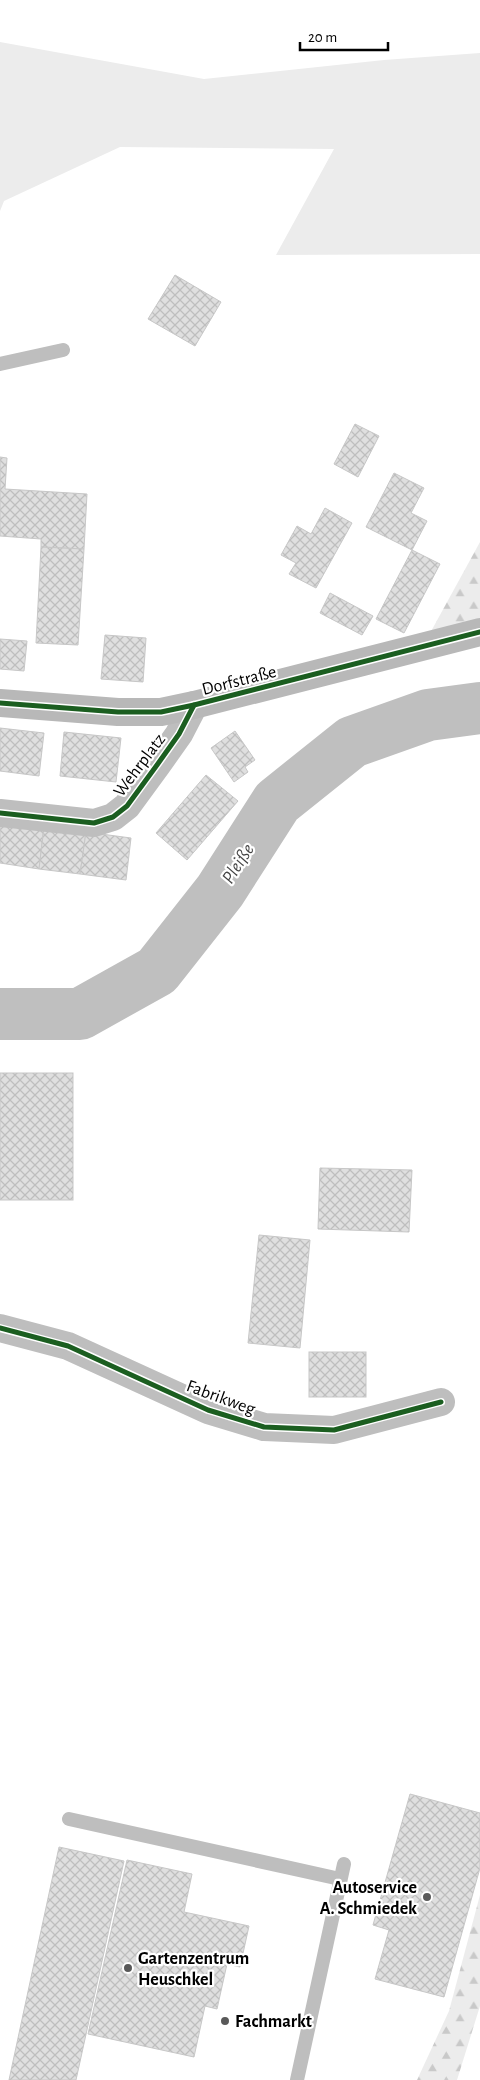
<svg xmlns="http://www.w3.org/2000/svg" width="480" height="2080" font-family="'Alegreya Sans',sans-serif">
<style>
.grass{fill:#ececec}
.forest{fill:url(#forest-firs)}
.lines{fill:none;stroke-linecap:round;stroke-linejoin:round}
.river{stroke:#bfbfbf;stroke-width:52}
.building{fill:url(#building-cross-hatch);stroke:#c7c7c7}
.lane{stroke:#bebebe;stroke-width:14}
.street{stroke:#bebebe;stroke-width:28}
.secondary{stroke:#b8b8b8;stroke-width:28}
.cycleway-casing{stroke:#fff;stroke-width:8}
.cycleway{stroke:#1b5e20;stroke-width:5}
.poi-dot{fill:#595959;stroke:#fff;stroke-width:2}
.labels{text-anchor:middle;stroke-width:4.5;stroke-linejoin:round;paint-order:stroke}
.street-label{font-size:18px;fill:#000;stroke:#fff}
.poi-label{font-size:18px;font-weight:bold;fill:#000;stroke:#fff;text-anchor:start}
.water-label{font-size:19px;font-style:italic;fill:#444;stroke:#fff}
</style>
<defs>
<pattern id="forest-firs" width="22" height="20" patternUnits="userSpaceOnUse" patternTransform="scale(1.25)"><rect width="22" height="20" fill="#ececec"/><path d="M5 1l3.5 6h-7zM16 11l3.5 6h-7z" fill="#c9c9c9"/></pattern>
<pattern id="building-cross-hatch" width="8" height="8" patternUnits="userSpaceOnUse" patternTransform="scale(1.25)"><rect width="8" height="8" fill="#dfdfdf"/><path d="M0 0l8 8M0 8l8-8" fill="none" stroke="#bebebe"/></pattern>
</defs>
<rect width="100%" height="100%" fill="#fff"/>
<path class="grass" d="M0,42L204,79L384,60L480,53V254L276,255L334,149L120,147L4,201L0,211Z"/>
<g class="forest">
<path d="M480,542V632L423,646Z"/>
<path d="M480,1895V2006L457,2080H417L449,2011Z"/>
</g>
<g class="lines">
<path class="river" d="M0,1014H80L157,971L220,891L277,802L352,742L428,715L480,708"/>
</g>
<g class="building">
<path d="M175,275L221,302L195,346L148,319Z"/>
<path d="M355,424L379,436L358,477L334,464Z"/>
<path d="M0,457L7,458L5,489L87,494L84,549L41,547V539L0,536Z"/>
<path d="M394,473L424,488L411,513L427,521L412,550L366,527Z"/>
<path d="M325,508L352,523L316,588L289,574L296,563L281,555L297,526L311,534Z"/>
<path d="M41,547L84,549L78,645L36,643Z"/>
<path d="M412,550L440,564L404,633L376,619Z"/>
<path d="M330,593L373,616L362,635L320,613Z"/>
<path d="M105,635L146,638L143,682L101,679Z"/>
<path d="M0,639L27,641L24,671L0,669Z"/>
<path d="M0,728L44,733L39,776L0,771Z"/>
<path d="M235,731L255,760L245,767L248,772L234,782L211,748Z"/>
<path d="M64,732L121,738L116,782L60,776Z"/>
<path d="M206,775L238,801L187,860L156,833Z"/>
<path d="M0,821L44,827L39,869L0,863Z"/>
<path d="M44,827L86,832L80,874L39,869Z"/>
<path d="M86,832L131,838L126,880L80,874Z"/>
<rect x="0" y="1073" width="73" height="127"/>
<path d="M320,1168L412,1170L409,1232L318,1229Z"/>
<path d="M259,1235L310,1240L300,1348L248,1343Z"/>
<rect x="309" y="1352" width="57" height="45"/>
<path d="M410,1794L480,1813V1868L444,1997L375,1979L389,1930L373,1925Z"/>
<path d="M59,1847L124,1861L76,2080H9Z"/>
<path d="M127,1860L192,1874L184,1912L249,1926L240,1967L227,1964L217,2009L205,2006L194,2057L88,2034Z"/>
</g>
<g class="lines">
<g class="lane">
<path d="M0,364L63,350"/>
<path d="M69,1819L340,1879"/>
<path d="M297,2080L344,1864"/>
</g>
<g class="street">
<path d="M0,813L94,823L113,817L127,806L157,765L179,734L194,705"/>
<path d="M0,1328L68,1346L208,1410L264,1427L334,1430L441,1402"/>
</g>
<path class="secondary" d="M0,703L118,712H161L194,705L480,632"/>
<defs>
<g id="cycleway">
<path d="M0,703L118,712H161L194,705L480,632"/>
<path d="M0,813L94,823L113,817L127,806L157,765L179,734L194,705"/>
<path d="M0,1328L68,1346L208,1410L264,1427L334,1430L441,1402"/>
</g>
</defs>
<use href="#cycleway" class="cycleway-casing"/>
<use href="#cycleway" class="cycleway"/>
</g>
<g class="poi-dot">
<circle cx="427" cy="1897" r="5"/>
<circle cx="128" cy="1968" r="5"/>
<circle cx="225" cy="2021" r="5"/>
</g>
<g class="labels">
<g class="street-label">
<text transform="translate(239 680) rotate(-14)" y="6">Dorfstraße</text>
<text transform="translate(139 765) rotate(-53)" y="6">Wehrplatz</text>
<text transform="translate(221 1397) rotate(20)" y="6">Fabrikweg</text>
</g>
<g class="poi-label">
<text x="417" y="1893" text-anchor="end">Autoservice<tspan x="417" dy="21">A. Schmiedek</tspan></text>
<text x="138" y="1964">Gartenzentrum<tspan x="138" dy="21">Heuschkel</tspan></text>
<text x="235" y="2027">Fachmarkt</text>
</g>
<g class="water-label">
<text transform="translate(237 863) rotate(-57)" y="7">Pleiße</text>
</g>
</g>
<path d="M300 42v8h88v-8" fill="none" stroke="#000000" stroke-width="2.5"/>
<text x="308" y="42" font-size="15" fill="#000000" stroke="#ffffff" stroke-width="4" paint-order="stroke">20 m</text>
</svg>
